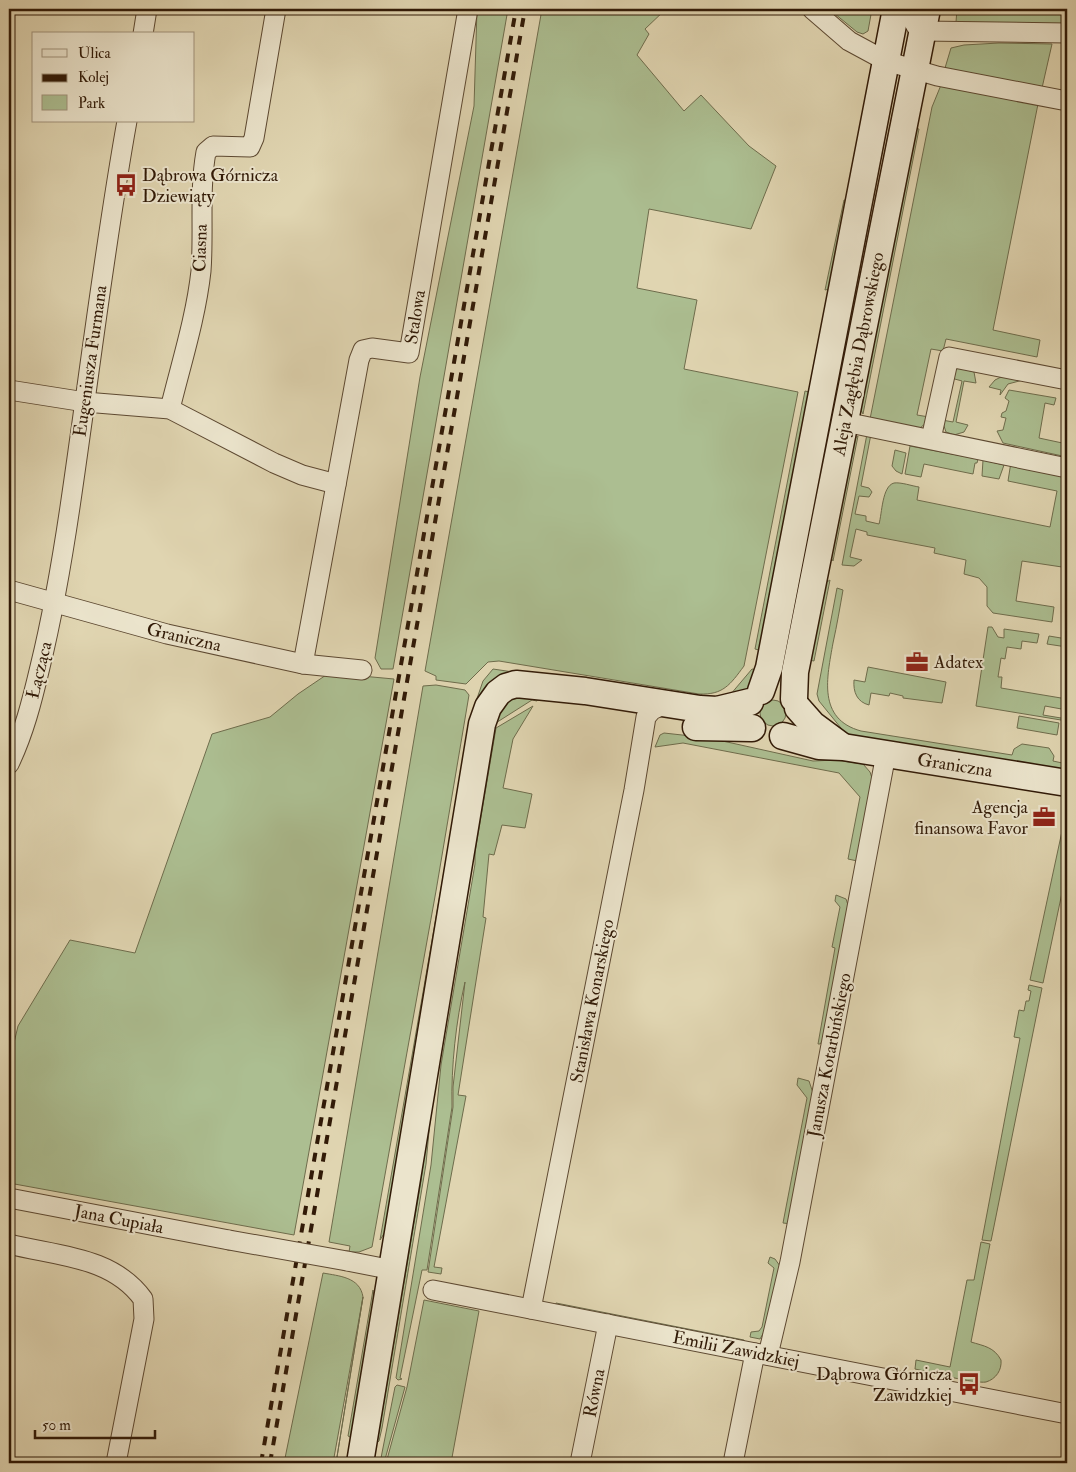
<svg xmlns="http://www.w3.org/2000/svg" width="1076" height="1472" font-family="'IM FELL Double Pica',serif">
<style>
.green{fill:#acbe91;stroke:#6e6c4c}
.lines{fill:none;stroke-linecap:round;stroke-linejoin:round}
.street-casing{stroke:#5d4932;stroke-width:21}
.secondary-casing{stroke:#311a07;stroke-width:29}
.street{stroke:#ebe4cc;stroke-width:19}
.secondary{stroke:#ebe4cc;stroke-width:26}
.rail{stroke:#311a07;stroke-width:4;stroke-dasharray:9 9;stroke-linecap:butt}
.street-bridge-casing{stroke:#5d4932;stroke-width:21;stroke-linecap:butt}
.street-bridge{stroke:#ebe4cc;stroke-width:19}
.labels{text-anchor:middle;stroke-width:4;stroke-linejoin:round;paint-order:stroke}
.poi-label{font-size:18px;fill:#311a07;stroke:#ebe4cc;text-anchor:start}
.street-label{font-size:18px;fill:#311a07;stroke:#ebe4cc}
</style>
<rect width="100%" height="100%" fill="#e0d5b1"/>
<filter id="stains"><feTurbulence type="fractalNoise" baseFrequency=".004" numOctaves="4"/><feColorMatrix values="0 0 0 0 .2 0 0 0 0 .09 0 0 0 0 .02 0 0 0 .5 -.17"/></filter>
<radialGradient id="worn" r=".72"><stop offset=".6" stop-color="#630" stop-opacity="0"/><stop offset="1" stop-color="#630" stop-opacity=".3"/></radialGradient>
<g class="green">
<path d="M477,9H508L393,669H381L375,658L420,377L474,106Z"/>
<path d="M542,9H666L645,29L649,34L637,55L684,111L701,95L749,146L776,166L751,229L649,209L637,288L697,300L684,369L798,392L744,666C730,685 723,695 699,694L499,661L488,662L466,684L436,680V676L425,671Z"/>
<path d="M829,9H872L868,31L863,34L857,32Z"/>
<path d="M957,9H1067V24L956,22Z"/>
<path d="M999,43L1052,44L1042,88L945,68L951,48L964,45Z"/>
<path d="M941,85L1038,104L993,330L1040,340L1037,357L946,339L943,351L931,349L917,415L929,417L926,423L920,428L870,419L932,107Z"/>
<path d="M911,127L919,129L863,414L858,404Z"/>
<path d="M844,200L850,201L830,289L825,290Z"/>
<path d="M960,368L974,372L976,383L964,381L956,422L968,425L964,432L954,435L946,432L942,420L953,422L962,381L951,378L956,369Z"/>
<path d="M1003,376L1023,380L1008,384L1000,395L1001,390L989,387L995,380Z"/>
<path d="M1009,390L1056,398L1054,405L1045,403L1039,438L1067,444V457L1003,443L997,431L1003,430L1006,418L1001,417L1002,413L1006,411L1009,401L1005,398Z"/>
<path d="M805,391L813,393L767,652L755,649Z"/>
<path d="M867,434H871L861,486L869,488L872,492L869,497L859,496L855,514L866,516V521L879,524C882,514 882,486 894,483C901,482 912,486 919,487L917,500L1050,527L1057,491L1008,481L1011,462L1067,473V574L1062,573V567L1022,561L1016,601L1054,607L1052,622L993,613L987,606V587L979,578L964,574L966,560L934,553L935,548L867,535V532L856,529L850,557L862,560L854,566L842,565Z"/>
<path d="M858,436L833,561L830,556L852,440Z"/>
<path d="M910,446L978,459L977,463H975L973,474L924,464L921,477L905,474Z"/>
<path d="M895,450L906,453L902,474L896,471L892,466Z"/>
<path d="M983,460L1004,465L999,479L982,476Z"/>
<path d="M830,580L814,661L804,659L825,583Z"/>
<path d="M837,588L843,590C840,607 837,625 833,643C827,677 817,719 861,731L1012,755L1014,749L1022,744L1049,748L1054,756L1053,761L1067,764V771L850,735L845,733L819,701L817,694Z"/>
<path d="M988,627H992L998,637L1004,638V629L1039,634L1037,643L1022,641L1021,649L1007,647L1005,659L1001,658L998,677H1002L1001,688L1067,699V710L1045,706L1043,715L1067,719V721L976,706Z"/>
<path d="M1049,636L1067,639V647L1047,644Z"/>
<path d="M868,667L946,682L942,703L903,698V696L890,693L889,696L871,693L869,705C857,702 853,692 854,680L865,682Z"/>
<path d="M493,669L540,676H505L385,1232L380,1240L471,716L483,681Z"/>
<path d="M752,669L763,671L752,690L730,695Z"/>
<path d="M329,673L394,679L294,1235L9,1183V1064L18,1026L70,940L135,953L212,734L270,717L298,694Z"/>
<path d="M436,685L465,690L469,695L436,891L372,1247L359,1252H349L350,1246L329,1242L423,686Z"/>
<path d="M539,695L537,701L532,700L491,726C508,698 506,698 539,695Z"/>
<circle cx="773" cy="713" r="13"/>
<path d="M533,706L513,739L503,788L532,794L525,828L502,825L494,855L489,854L483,917L486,918L458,1095L466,1096L434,1267L442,1268L441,1274L428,1272L453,1107V1087L465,982C456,1021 451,1066 452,1107L427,1270H422L400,1378L402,1379L398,1380L396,1378L431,1165L441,1065L475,864V852L496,728Z"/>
<path d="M1019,716L1059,723L1057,735L1017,728Z"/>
<path d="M664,733L709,738L813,761L836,760L863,764L870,772L873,781L862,862L848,859L860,797L839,773L683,743L655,747L660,735Z"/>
<path d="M1067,808V869L1043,983L1030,980Z"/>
<path d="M836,895L846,899L849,908L829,1033L820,1044H818L835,948L832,947L840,907L835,901Z"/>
<path d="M1029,985L1042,988L991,1241L982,1240L1020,1038L1014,1037L1019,1010L1024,1011L1026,1001H1029L1031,991L1028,990Z"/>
<path d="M434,1077L426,1164L382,1428L379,1441L377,1443L421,1181Z"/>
<path d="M798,1078L809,1081L813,1093L792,1224L783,1223L807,1098L797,1085Z"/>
<path d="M981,1242L990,1244L971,1342C984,1346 994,1347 1001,1360C1002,1370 996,1379 986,1382C975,1384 929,1372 915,1369L916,1360L950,1367L967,1280H974Z"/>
<path d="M770,1257L775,1259L780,1266L764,1332L760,1339L750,1337L751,1332L759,1331L762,1327L774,1268L768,1263Z"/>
<path d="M323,1273C339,1276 360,1277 363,1297L336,1463L363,1297L333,1463H284Z"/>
<path d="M373,1290L374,1297L352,1438L348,1436Z"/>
<path d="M424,1300L479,1311L451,1463H386L407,1387Z"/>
<path d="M556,1303L744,1340L746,1343L555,1306Z"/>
<path d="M397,1385L405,1387L384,1463H380L395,1387Z"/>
</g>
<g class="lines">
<defs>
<g id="street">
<path d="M812,9L849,41L886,61L937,76L1067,101"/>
<path d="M906,9L916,26L922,31L1067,33"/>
<path d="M143,34L147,9"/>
<path d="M9,390L85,402L170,409L274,463L302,475L336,484"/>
<path d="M170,409C181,364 196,317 201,271C204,231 199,191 206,152L213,146L250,147L254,138L276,9"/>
<path d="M845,422L1067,468"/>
<path d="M931,439L949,357L1067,380"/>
<path d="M9,590L167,634L303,664L362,670"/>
<path d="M303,664L359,360L363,350L372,348L409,353L468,9"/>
<path d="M9,764C24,733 32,701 40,667C53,614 62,561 70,507C89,378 104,249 127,121"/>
<path d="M9,1198L229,1240"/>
<path d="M9,1244C56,1256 112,1256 143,1299L144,1319L116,1463"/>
<path d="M347,1261L393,1270"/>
<path d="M433,1290L1067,1414"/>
<path d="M531,1309L634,790L646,717L652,710L665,704"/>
<path d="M768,1355L790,1262L886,754"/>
<path d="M580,1463L608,1324"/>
<path d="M733,1463L755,1353"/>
</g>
<g id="secondary">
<path d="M761,691L769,668L896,9"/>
<path d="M794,699L795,672L927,9"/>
<path d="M798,708L813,725L840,745"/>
<path d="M696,727L752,728"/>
<path d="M783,736L819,746L843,747L1067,783"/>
<path d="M360,1463L482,724L488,707L498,693L506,687L516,684L585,691L700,709L717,710L750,702"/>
</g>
</defs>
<use href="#street" class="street-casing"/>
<use href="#secondary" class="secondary-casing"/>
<use href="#street" class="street"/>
<use href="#secondary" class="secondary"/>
<g class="rail">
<path d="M261,1463L516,9"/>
<path d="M270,1463L525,9"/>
</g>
<defs>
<path id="street-bridge" d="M229,1240L347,1261"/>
</defs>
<use href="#street-bridge" class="street-bridge-casing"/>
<use href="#street-bridge" class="street-bridge"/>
</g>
<defs>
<symbol id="bus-bare" viewBox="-9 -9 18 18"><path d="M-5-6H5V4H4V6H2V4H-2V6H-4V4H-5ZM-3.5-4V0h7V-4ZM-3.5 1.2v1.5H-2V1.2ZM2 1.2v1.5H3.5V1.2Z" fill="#8f2418" stroke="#ebe4cc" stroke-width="2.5" paint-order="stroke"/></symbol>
<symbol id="office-bare" viewBox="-9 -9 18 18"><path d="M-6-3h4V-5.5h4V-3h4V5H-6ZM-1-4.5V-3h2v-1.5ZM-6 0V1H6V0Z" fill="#8f2418" stroke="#ebe4cc" stroke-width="2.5" paint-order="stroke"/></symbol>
</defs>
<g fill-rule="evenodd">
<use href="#bus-bare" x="110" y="169" width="32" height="32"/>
<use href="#office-bare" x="901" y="646" width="32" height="32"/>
<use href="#office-bare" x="1028" y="801" width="32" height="32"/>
<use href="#bus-bare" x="953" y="1368" width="32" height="32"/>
</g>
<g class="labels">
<g class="poi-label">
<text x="142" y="181">Dąbrowa Górnicza<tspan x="142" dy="21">Dziewiąty</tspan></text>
<text x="934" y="668">Adatex</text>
<text x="1028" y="813" text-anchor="end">Agencja<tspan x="1028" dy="21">finansowa Favor</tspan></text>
<text x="952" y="1380" text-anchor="end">Dąbrowa Górnicza<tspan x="952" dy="21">Zawidzkiej</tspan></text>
</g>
<g class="street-label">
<text transform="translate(200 248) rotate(-88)" y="6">Ciasna</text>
<text transform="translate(415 317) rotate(-81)" y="6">Stalowa</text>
<text transform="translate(858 354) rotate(-79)" y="6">Aleja Zagłębia Dąbrowskiego</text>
<text transform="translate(90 361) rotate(-82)" y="6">Eugeniusza Furmana</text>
<text transform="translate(184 637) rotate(13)" y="6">Graniczna</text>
<text transform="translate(39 670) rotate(-76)" y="6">Łącząca</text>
<text transform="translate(955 765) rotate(9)" y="6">Graniczna</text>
<text transform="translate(592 1001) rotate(-79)" y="6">Stanisława Konarskiego</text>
<text transform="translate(829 1055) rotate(-79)" y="6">Janusza Kotarbińskiego</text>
<text transform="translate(119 1219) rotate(11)" y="6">Jana Cupiała</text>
<text transform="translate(736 1349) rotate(11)" y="6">Emilii Zawidzkiej</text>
<text transform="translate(594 1393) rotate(-79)" y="6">Równa</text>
</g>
</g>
<rect width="1076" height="1472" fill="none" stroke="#e0d5b1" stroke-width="30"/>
<rect x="10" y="10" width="1056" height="1452" fill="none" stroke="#311a07" stroke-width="2.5"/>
<rect x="15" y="15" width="1046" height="1442" fill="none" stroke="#311a07"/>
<rect x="32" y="32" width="162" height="90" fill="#ebe4cc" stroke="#a1937d"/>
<rect x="42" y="49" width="25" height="8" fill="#ebe4cc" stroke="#a1937d"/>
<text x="78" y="58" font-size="15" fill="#311a07">Ulica</text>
<rect x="42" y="74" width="25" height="8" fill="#311a07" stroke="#a1937d"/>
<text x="78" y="82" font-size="15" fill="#311a07">Kolej</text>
<rect x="42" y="95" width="25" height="15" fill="#acbe91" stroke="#a1937d"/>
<text x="78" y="108" font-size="15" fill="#311a07">Park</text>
<path d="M35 1430v8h120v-8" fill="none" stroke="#311a07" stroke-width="2.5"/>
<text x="42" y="1430" font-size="15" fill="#311a07" stroke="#ebe4cc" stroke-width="4" paint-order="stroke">50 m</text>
<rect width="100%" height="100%" filter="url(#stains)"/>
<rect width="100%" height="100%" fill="url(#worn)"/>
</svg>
